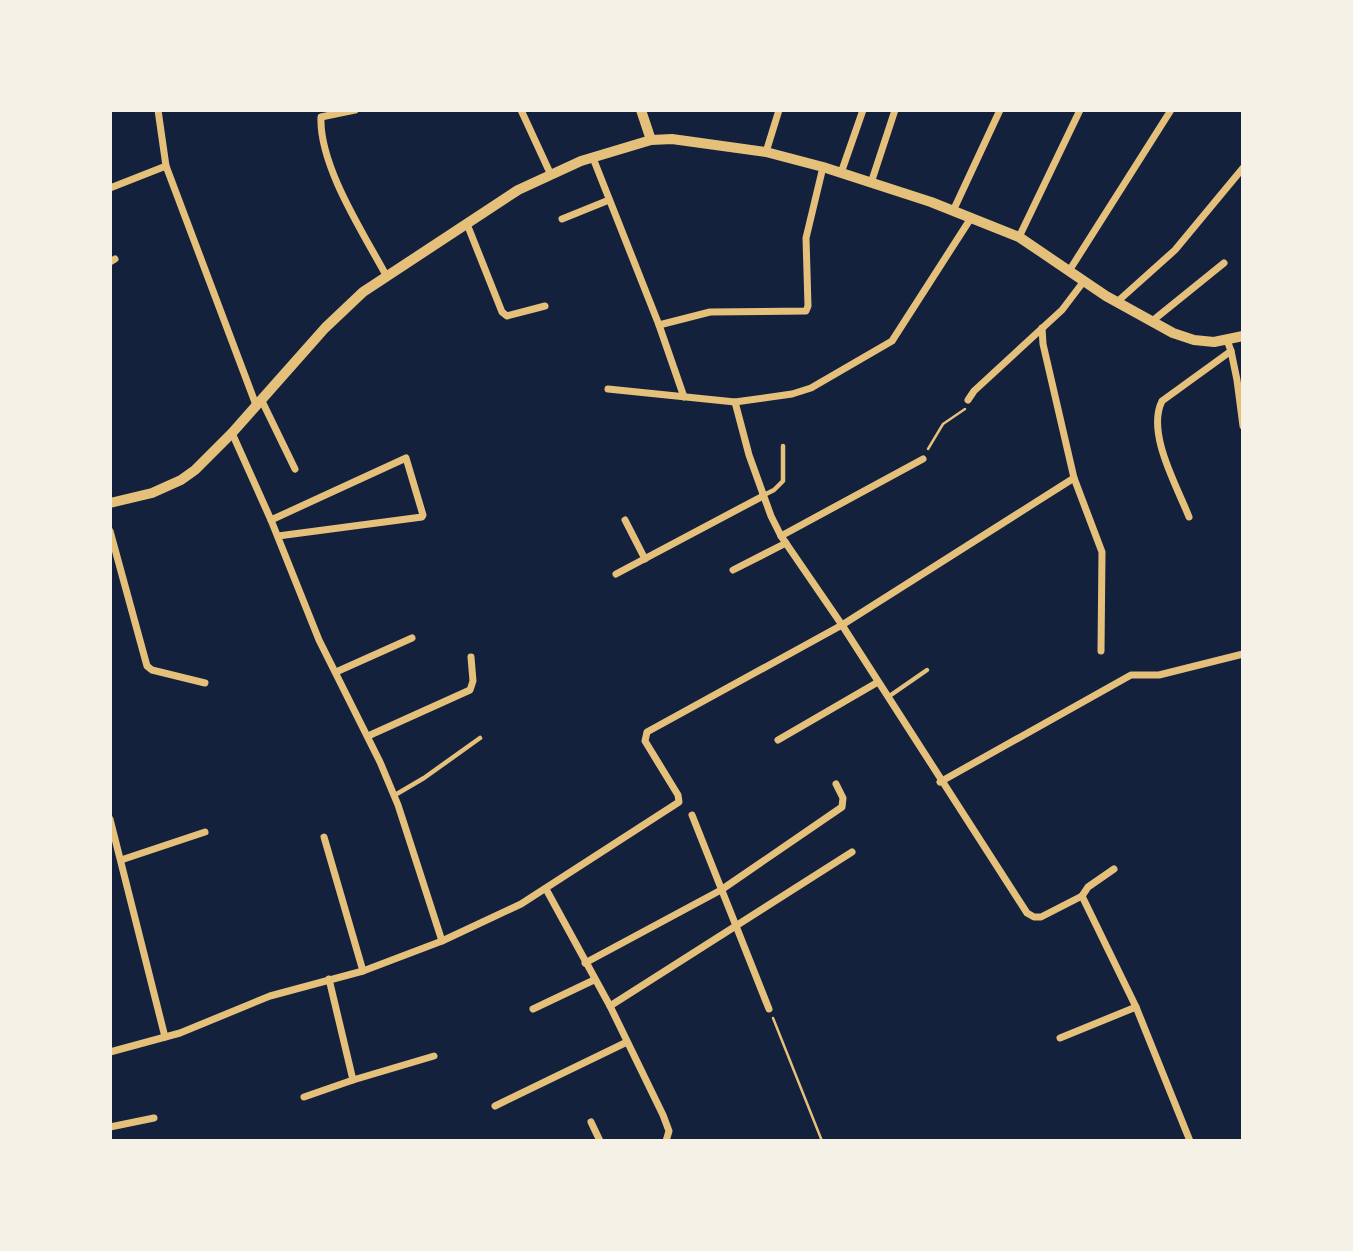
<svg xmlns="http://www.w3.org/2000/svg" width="1353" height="1251" font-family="Figtree,sans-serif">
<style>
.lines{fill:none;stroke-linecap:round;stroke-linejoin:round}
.path{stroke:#e5c07b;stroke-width:2.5}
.service{stroke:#e5c07b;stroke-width:4.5}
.minor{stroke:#e5c07b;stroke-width:7}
.tertiary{stroke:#e5c07b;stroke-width:10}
</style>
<rect width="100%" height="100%" fill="#14213d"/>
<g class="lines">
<g class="path">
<path d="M928,449L943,424L965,409"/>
<path d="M773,1018L822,1141"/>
</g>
<g class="service">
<path d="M764,495L774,490L783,481V446"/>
<path d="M888,697L927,670"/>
<path d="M395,795L424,778L480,738"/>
</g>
<g class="minor">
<path d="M158,110L166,166L256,405"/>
<path d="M355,110L321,117C319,166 364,234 387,277"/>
<path d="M521,110L551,175"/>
<path d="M766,152L779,110"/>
<path d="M593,158L659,325L684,397"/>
<path d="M841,173L863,110"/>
<path d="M871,183L895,110"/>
<path d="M110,188L166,166"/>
<path d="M953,211L1000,110"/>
<path d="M562,219L609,200"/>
<path d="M467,224L502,312L507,316L545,306"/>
<path d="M1019,237L1080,110"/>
<path d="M110,262L115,259"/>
<path d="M1069,271L1171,110"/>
<path d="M1117,302L1175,250L1243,168"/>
<path d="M1151,322L1224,263"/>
<path d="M659,325L710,312L806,311L808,306L806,238L823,167"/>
<path d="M1042,328L1043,344L1074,478L1102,552L1101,651"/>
<path d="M1231,351L1237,380L1243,426"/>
<path d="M608,389L735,402L792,394L811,388L892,341L971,218"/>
<path d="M261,399L295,469"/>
<path d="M968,400L974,391L1062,310L1084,281"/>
<path d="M735,402L749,455L771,516L781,536L842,625L1027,913L1034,917H1041L1082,896L1088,887L1114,869"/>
<path d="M232,433L271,520L319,640L380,762L398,805L442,941"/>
<path d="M1189,517C1177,486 1146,433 1162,401L1231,351L1227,340"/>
<path d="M271,520L406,458L423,515L422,517L278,536"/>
<path d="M625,520L645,559"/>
<path d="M110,531L147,666L152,670L205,683"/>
<path d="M781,536L923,459"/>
<path d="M733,570L786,543"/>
<path d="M616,574L763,496"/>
<path d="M336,672L412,638"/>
<path d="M368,736L470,690L473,681L471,657"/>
<path d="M778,740L878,682"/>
<path d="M940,782L1131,675H1159L1243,654"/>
<path d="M692,815L769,1009"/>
<path d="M110,819L165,1037"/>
<path d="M324,837L363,971"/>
<path d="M121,860L205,832"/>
<path d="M546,889L610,1006L663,1115L669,1131L666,1141"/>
<path d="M1082,896L1136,1007L1190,1141"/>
<path d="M585,963L721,890L842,807L843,798L836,784"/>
<path d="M329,979L353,1080L434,1056"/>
<path d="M610,1006L852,852"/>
<path d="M533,1009L594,980"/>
<path d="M1060,1038L1136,1007"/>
<path d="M110,1052L180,1033L270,996L363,971L442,941L521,904L679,802L678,795L645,741L647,732L842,625L1074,478"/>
<path d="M304,1097L353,1080"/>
<path d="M495,1106L627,1042"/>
<path d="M591,1122L600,1141"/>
<path d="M110,1127L154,1118"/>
</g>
<g class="tertiary">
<path d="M641,110L651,140"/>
<path d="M110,503L152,493L181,480L195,470L232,433L325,328L363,292L518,190L581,161L651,140L672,139L766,152L823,167L931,202L1019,237L1106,296L1173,333L1194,340L1214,342L1243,336"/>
</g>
</g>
<rect width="1353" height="1251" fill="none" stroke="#f6f1e7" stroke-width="224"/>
</svg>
